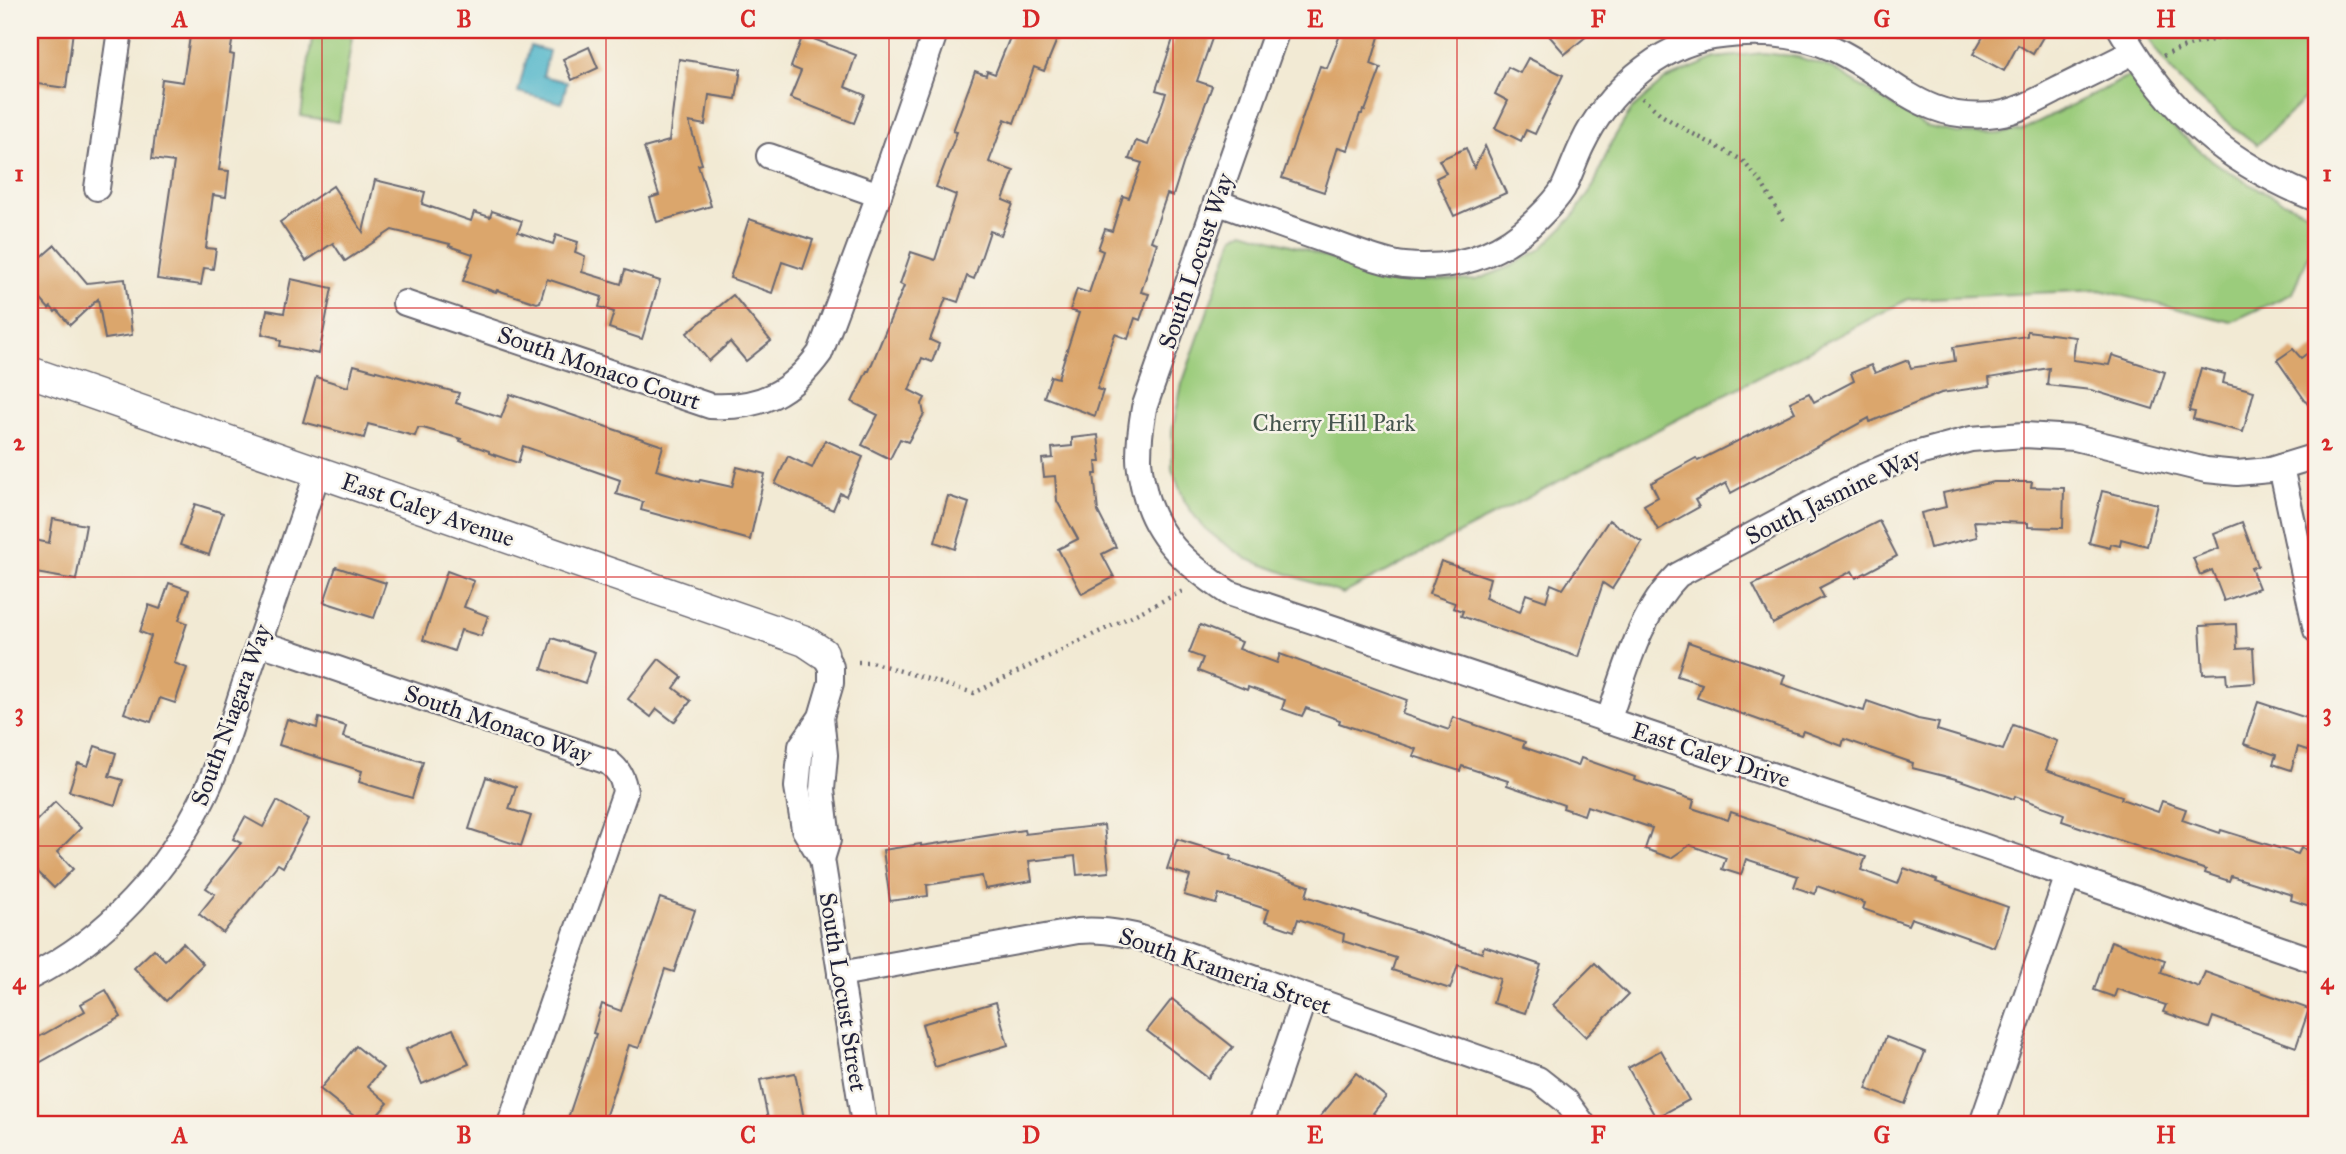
<svg xmlns="http://www.w3.org/2000/svg" width="2346" height="1154" font-family="'IM FELL Great Primer',serif">
<style>
.green{fill:#9bcc7c;stroke:#5e775c;stroke-width:2}
.water{fill:#4bb4c9;stroke:#366b82;stroke-width:2}
.building{fill:#dba66c}
.lines{fill:none;stroke-linecap:round;stroke-linejoin:round}
.minor-casing{stroke:#6b6871;stroke-width:28}
.tertiary-casing{stroke:#6b6871;stroke-width:33}
.path{stroke:#6b6871;stroke-width:4.5;stroke-dasharray:2 5;stroke-linecap:butt}
.minor{stroke:#fff;stroke-width:24}
.tertiary{stroke:#fff;stroke-width:30}
.grid{fill:none;stroke:#d62828;stroke-width:2;stroke-opacity:0.55}
.labels{text-anchor:middle;stroke-width:5;stroke-linejoin:round;paint-order:stroke}
.street-label{font-size:24px;fill:#22223b;stroke:#f7f3e8}
.park-label{font-size:24px;fill:#46554e;stroke:#f7f3e8}
.neatline{fill:none;stroke:#d62828;stroke-width:2.5}
.grid-label{font-size:23px;text-anchor:middle;font-weight:bold;fill:#d62828}
</style>
<rect width="100%" height="100%" fill="#f7f3e8"/>
<filter id="ink" filterUnits="userSpaceOnUse"><feTurbulence type="fractalNoise" baseFrequency=".0143" numOctaves="2"/><feDisplacementMap in="SourceGraphic" scale="14" xChannelSelector="R" yChannelSelector="G"/><feConvolveMatrix kernelMatrix="1 2 1 2 8 2 1 2 1" color-interpolation-filters="sRGB"/></filter>
<filter id="wash" filterUnits="userSpaceOnUse"><feTurbulence type="fractalNoise" baseFrequency=".00686" numOctaves="4" result="noise"/><feDisplacementMap in="SourceGraphic" scale="28" xChannelSelector="R" yChannelSelector="G"/><feGaussianBlur stdDeviation="1.57" result="paint"/><feColorMatrix in="noise" values="0 0 0 0 0 0 0 0 0 0 0 0 0 0 0 0 0 1.4 0 .05"/><feComposite in="paint" operator="in"/></filter>
<g filter="url(#wash)">
<rect width="100%" height="100%" fill="#f2ead4"/>
<g class="green">
<path d="M2145,30H2316V88L2257,145C2215,113 2168,79 2145,30Z"/>
<path d="M313,31L352,37L339,122L301,116Z"/>
<path d="M1763,53L1798,57L1832,68L1925,126L1957,133L1997,134L2022,130L2130,76C2149,87 2157,109 2172,125C2212,168 2264,193 2316,217V238L2293,293L2231,322L2100,290L1908,299L1343,594L1247,559L1218,539L1201,525L1185,502L1172,469V431L1182,384L1234,236L1244,231L1301,248L1369,273L1409,281L1476,280L1509,267L1541,249L1572,218L1594,185L1611,143L1631,110L1666,79L1716,58Z"/>
</g>
<path class="water" d="M530,46L549,51L543,76L567,82L562,103L518,92Z"/>
<g id="blocks">
<g class="building">
<path d="M30,30H73L66,88L30,83Z"/>
<path d="M191,30H234L230,54L234,55L219,170L229,171L226,197L213,195L206,248L216,249L213,269L204,268L201,285L157,279L174,162L152,159L162,79L183,82Z"/>
<path d="M1013,30H1061L1044,71L1034,67L1014,123L1005,119L989,162L1014,171L1003,200L1013,204L1001,235L990,231L974,279L967,276L958,302L946,298L930,340L939,344L932,362L922,358L909,390L925,398L922,404L924,414L908,442L900,439L890,459L862,445L878,415L852,402L867,371H869L904,286L900,284L911,252L935,260L956,195L936,187L957,132L953,131L975,71L986,75L987,71L995,74Z"/>
<path d="M1176,30H1215L1197,81L1212,86L1183,164L1173,196L1167,194L1151,241L1157,243L1141,292L1149,294L1140,320L1135,318L1128,339L1115,334L1097,389L1103,391L1095,416L1044,397L1051,376L1058,378L1079,313L1070,310L1077,289L1089,293L1103,251L1098,249L1105,229L1112,231L1123,196L1129,198L1142,163L1129,159L1136,141L1148,145L1166,93L1156,90Z"/>
<path d="M1342,30H1381L1371,64L1381,68L1365,111L1363,110L1362,114H1360L1348,150L1338,147L1324,192L1282,178L1320,66L1327,68Z"/>
<path d="M1544,30H1594L1565,54Z"/>
<path d="M1987,30H2047L2033,54L2018,45L2004,71L1973,54Z"/>
<path d="M803,35L856,55L845,87L865,95L854,123L790,98L801,71L791,67Z"/>
<path d="M589,47L598,68L572,80L563,59Z"/>
<path d="M1528,58L1563,75L1535,134L1526,130L1521,141L1495,128L1508,101L1495,94L1508,67L1520,73Z"/>
<path d="M679,59L741,69L736,99L709,95L705,125L689,122L702,164L698,165L711,206L657,222L650,198L659,195L644,148L669,141Z"/>
<path d="M1485,146L1506,193L1454,216L1436,178L1446,173L1439,160L1466,148L1474,168Z"/>
<path d="M375,180L425,192L422,204L471,221L474,212L490,217L492,211L522,221L518,232L553,244L556,235L578,242L575,252L585,256L582,272L621,284L625,270L660,281L642,339L609,328L614,312L599,307L602,297L547,279L540,302L537,303L497,290L496,292L463,281L473,254L449,246L450,244L392,230L345,261L333,243L306,261L280,222L333,186L363,232Z"/>
<path d="M749,219L813,240L803,269L782,262L772,293L730,278Z"/>
<path d="M55,245L87,283L125,279L132,335L105,339L98,299L70,325L57,310L55,312L51,307L49,309L36,294L38,293L30,284V267Z"/>
<path d="M291,279L332,288L319,354L280,346L281,341L278,340V338L262,334L267,310L284,313Z"/>
<path d="M733,295L771,341L746,361L730,342L709,361L687,333Z"/>
<path d="M2027,331L2076,337L2073,360L2109,365L2112,355L2165,372L2153,409L2091,390L2047,385L2049,368L1989,378L1990,386L1941,393L1870,422L1869,418L1731,493L1726,483L1695,500L1699,507L1658,530L1644,505L1658,497L1651,483L1696,458L1698,461L1795,412L1790,402L1809,393L1814,402L1854,381L1851,373L1871,365L1875,373L1908,360L1911,368L1955,361L1953,347L2027,336Z"/>
<path d="M2316,347V416L2277,360L2293,349L2301,358Z"/>
<path d="M354,365L459,393L456,403L501,418L510,394L663,446L656,470L699,482L700,480L732,487L737,467L765,474L750,540L641,510L643,502L616,494L620,480L523,446L518,463L489,453V451L460,441L461,439L423,428H418L415,436L368,424L364,438L303,422L316,377L348,387Z"/>
<path d="M2201,368L2225,374L2223,383L2254,391L2243,432L2193,419L2195,412L2189,411Z"/>
<path d="M1098,435L1101,462H1096L1097,474H1094L1098,512L1116,547L1102,554L1114,577L1082,594L1058,549L1078,539L1057,501L1055,476L1044,477L1042,459L1053,458L1052,448L1072,446V438Z"/>
<path d="M825,440L863,457L846,496L840,493L833,510L775,484L788,456L812,468Z"/>
<path d="M1994,482H2032L2031,487L2064,488L2063,528L2028,527V523L1974,521L1977,537L1930,548L1921,513L1946,507L1943,493Z"/>
<path d="M2102,491L2157,504L2147,546L2121,539L2120,546L2111,544L2110,548L2089,543Z"/>
<path d="M948,496L969,503L955,549L935,542Z"/>
<path d="M195,504L223,513L209,555L180,545Z"/>
<path d="M53,519L86,525L76,580L30,572V539L49,543Z"/>
<path d="M1609,520L1642,542L1612,589L1603,583L1578,657L1461,616L1463,611L1453,608L1455,603L1429,594L1441,561L1490,578L1485,598L1520,612L1526,594L1546,601L1551,584L1563,589Z"/>
<path d="M1879,521L1897,556L1856,578L1852,571L1819,588L1824,597L1773,624L1753,585Z"/>
<path d="M2242,522L2258,566L2251,568L2259,588L2224,601L2212,570L2200,575L2193,558L2219,548L2214,533Z"/>
<path d="M336,567L386,583L374,618L324,602Z"/>
<path d="M447,571L474,581L464,607L488,616L481,636L461,630L454,651L423,640Z"/>
<path d="M169,583L189,590L179,620L187,623L174,663L187,668L175,703L160,698L151,722L124,713L151,636L140,632L149,605L160,609Z"/>
<path d="M2236,624L2237,649L2253,648L2255,683L2227,685L2226,673L2203,674L2200,626Z"/>
<path d="M1200,625L1242,642L1239,649L1277,663L1280,654L1407,700L1402,714L1449,730L1453,717L1525,742L1523,747L1578,766L1581,758L1635,777L1634,780L1694,800L1692,808L1728,820L1731,812L1866,857L1861,870L1898,884L1904,868L1937,880L1936,882L2008,907L1994,947L1911,918L1908,925L1863,909L1865,903L1817,886L1815,894L1794,887L1798,876L1746,859L1741,875L1722,869L1726,858L1690,845L1671,858L1645,849L1652,828L1587,806L1584,815L1563,808L1564,805L1507,785L1508,781L1462,766L1460,771L1413,756L1416,749L1339,723L1340,720L1306,708L1302,716L1282,709L1285,700L1248,687L1247,690L1198,671L1203,658L1189,653Z"/>
<path d="M552,638L595,652L585,683L542,669Z"/>
<path d="M1688,642L1785,675L1782,684L1843,705L1864,711L1867,701L1918,719L1939,723L1937,730L2003,750L2013,725L2057,741L2046,770L2122,796L2121,799L2158,812L2162,801L2186,809L2182,820L2220,833L2221,830L2298,854L2301,848L2316,853V908L2291,900L2292,895L2231,876L2229,881L2205,873L2206,870L2062,821L2064,814L2015,796L2014,799L1960,780L1912,768L1913,763L1844,739L1842,746L1803,731L1801,735L1697,698L1702,684L1677,676Z"/>
<path d="M659,659L682,677L674,688L691,701L674,722L657,709L651,717L628,699Z"/>
<path d="M2258,702L2316,721V753L2298,747L2291,770L2273,764L2276,755L2244,744Z"/>
<path d="M319,718L346,726L343,737L423,762L412,798L359,782L362,771L279,745L287,719L317,728Z"/>
<path d="M95,746L116,753L109,776L123,780L115,805L69,791L78,763L88,766Z"/>
<path d="M486,777L516,787L509,809L531,816L521,846L469,829Z"/>
<path d="M277,801L309,819L283,867L278,864L223,933L199,914L215,894L206,888L241,843L233,839L245,817L263,827Z"/>
<path d="M55,802L81,828L57,852L73,869L54,888L30,864V827Z"/>
<path d="M1104,825L1109,872L1077,875L1075,856L1029,861L1032,881L985,889L982,876L927,885L928,896L890,901L883,850L921,844V846L1024,830L1025,834Z"/>
<path d="M1177,839L1231,856L1230,859L1309,886L1306,896L1482,953L1484,946L1541,965L1525,1013L1493,1003L1500,979L1458,965L1450,989L1392,970L1396,958L1343,941L1344,934L1298,919L1294,931L1265,921L1269,910L1219,894L1216,904L1184,895L1190,876L1167,869Z"/>
<path d="M660,898L695,910L674,972L665,969L639,1048L629,1045L603,1124H587L568,1118L596,1034L593,1033L602,1004L621,1011Z"/>
<path d="M2111,941L2165,960L2161,973L2199,987L2205,972L2309,1009L2296,1047L2213,1017L2209,1028L2163,1012L2166,1005L2117,989L2114,997L2094,990Z"/>
<path d="M183,943L203,964L166,1001L134,968L154,949L165,960Z"/>
<path d="M1595,963L1628,995L1586,1037L1553,1005Z"/>
<path d="M106,990L121,1017L30,1068V1042L85,1011L81,1004Z"/>
<path d="M1172,999L1233,1047L1208,1078L1147,1031Z"/>
<path d="M996,1002L1008,1045L935,1067L922,1024Z"/>
<path d="M453,1029L469,1064L422,1084L406,1049Z"/>
<path d="M1886,1037L1925,1052L1905,1104L1866,1089Z"/>
<path d="M356,1046L383,1068L368,1086L388,1103L370,1124H364L320,1089Z"/>
<path d="M1661,1050L1689,1100L1656,1118L1628,1068Z"/>
<path d="M795,1073L805,1124H769L760,1080Z"/>
<path d="M1356,1073L1386,1097L1373,1113L1386,1124H1314Z"/>
</g>
</g>
</g>
<g filter="url(#ink)">
<use href="#blocks" fill-opacity="0" stroke="#6b6871" stroke-width="2"/>
<g class="lines">
<defs>
<g id="minor">
<path d="M1277,30L1144,408C1141,425 1139,441 1139,458C1139,467 1141,476 1143,485C1153,537 1187,565 1229,593L1965,840L2316,961"/>
<path d="M2121,30C2169,114 2227,163 2316,199"/>
<path d="M769,156L879,195"/>
<path d="M97,188L120,30"/>
<path d="M1216,202C1255,216 1294,230 1332,243C1356,251 1379,262 1404,265C1454,270 1499,256 1535,221C1545,211 1556,201 1563,189C1570,175 1575,159 1582,145C1606,94 1657,46 1714,37C1755,31 1795,32 1834,49C1893,77 1924,125 1998,114C2019,111 2039,99 2057,90C2083,77 2108,65 2133,52"/>
<path d="M405,303L710,406C760,409 791,393 820,353L879,195L936,30"/>
<path d="M2281,467L2316,630"/>
<path d="M259,643L294,654L608,762C619,770 623,778 625,792L510,1124"/>
<path d="M823,653L831,667V683L821,717L801,746L797,787L804,829L822,859L864,1124"/>
<path d="M821,717L825,755L822,790L828,840L822,859"/>
<path d="M1608,721C1626,670 1639,614 1678,575L1855,480L1915,454L1971,439L2024,435L2075,438L2206,470L2237,473L2270,470L2316,456"/>
<path d="M840,974L1078,931C1098,929 1115,932 1135,936L1538,1079L1566,1101L1583,1124"/>
<path d="M30,977C109,938 168,871 206,792C223,757 234,715 247,677C271,609 294,540 318,472"/>
<path d="M1261,1124L1304,998"/>
<path d="M1982,1124L2068,875"/>
</g>
<path id="tertiary" d="M30,372L791,636L805,641L823,653"/>
</defs>
<use href="#minor" class="minor-casing"/>
<use href="#tertiary" class="tertiary-casing"/>
<g class="path">
<path d="M2163,56C2216,32 2260,34 2316,32"/>
<path d="M1642,98L1663,116L1684,129L1742,160L1761,182L1785,223"/>
<path d="M858,662H871L974,693L1185,590"/>
</g>
<use href="#minor" class="minor"/>
<use href="#tertiary" class="tertiary"/>
</g>
</g>
<path class="grid" d="M322,30V1124M606,30V1124M889,30V1124M1173,30V1124M1457,30V1124M1740,30V1124M2024,30V1124M30,308H2316M30,577H2316M30,846H2316"/>
<g class="labels">
<g class="street-label">
<text transform="translate(1196 261) rotate(-71)" y="8">South Locust Way</text>
<text transform="translate(599 368) rotate(19)" y="8">South Monaco Court</text>
<text transform="translate(1833 496) rotate(-26)" y="8">South Jasmine Way</text>
<text transform="translate(428 510) rotate(19)" y="8">East Caley Avenue</text>
<text transform="translate(231 715) rotate(-70)" y="8">South Niagara Way</text>
<text transform="translate(498 724) rotate(19)" y="8">South Monaco Way</text>
<text transform="translate(1711 755) rotate(18)" y="8">East Caley Drive</text>
<text transform="translate(1225 971) rotate(19)" y="8">South Krameria Street</text>
<text transform="translate(843 992) rotate(81)" y="8">South Locust Street</text>
</g>
<g class="park-label">
<text x="1334" y="431">Cherry Hill Park</text>
</g>
</g>
<rect width="2346" height="1154" fill="none" stroke="#f7f3e8" stroke-width="77"/>
<rect x="38" y="38" width="2270" height="1078" class="neatline"/>
<g class="grid-label">
<text x="180" y="27">A</text>
<text x="464" y="27">B</text>
<text x="748" y="27">C</text>
<text x="1031" y="27">D</text>
<text x="1315" y="27">E</text>
<text x="1598" y="27">F</text>
<text x="1882" y="27">G</text>
<text x="2166" y="27">H</text>
<text x="19" y="181">1</text>
<text x="2327" y="181">1</text>
<text x="19" y="450">2</text>
<text x="2327" y="450">2</text>
<text x="19" y="720">3</text>
<text x="2327" y="720">3</text>
<text x="19" y="989">4</text>
<text x="2327" y="989">4</text>
<text x="180" y="1143">A</text>
<text x="464" y="1143">B</text>
<text x="748" y="1143">C</text>
<text x="1031" y="1143">D</text>
<text x="1315" y="1143">E</text>
<text x="1598" y="1143">F</text>
<text x="1882" y="1143">G</text>
<text x="2166" y="1143">H</text>
</g>
</svg>
